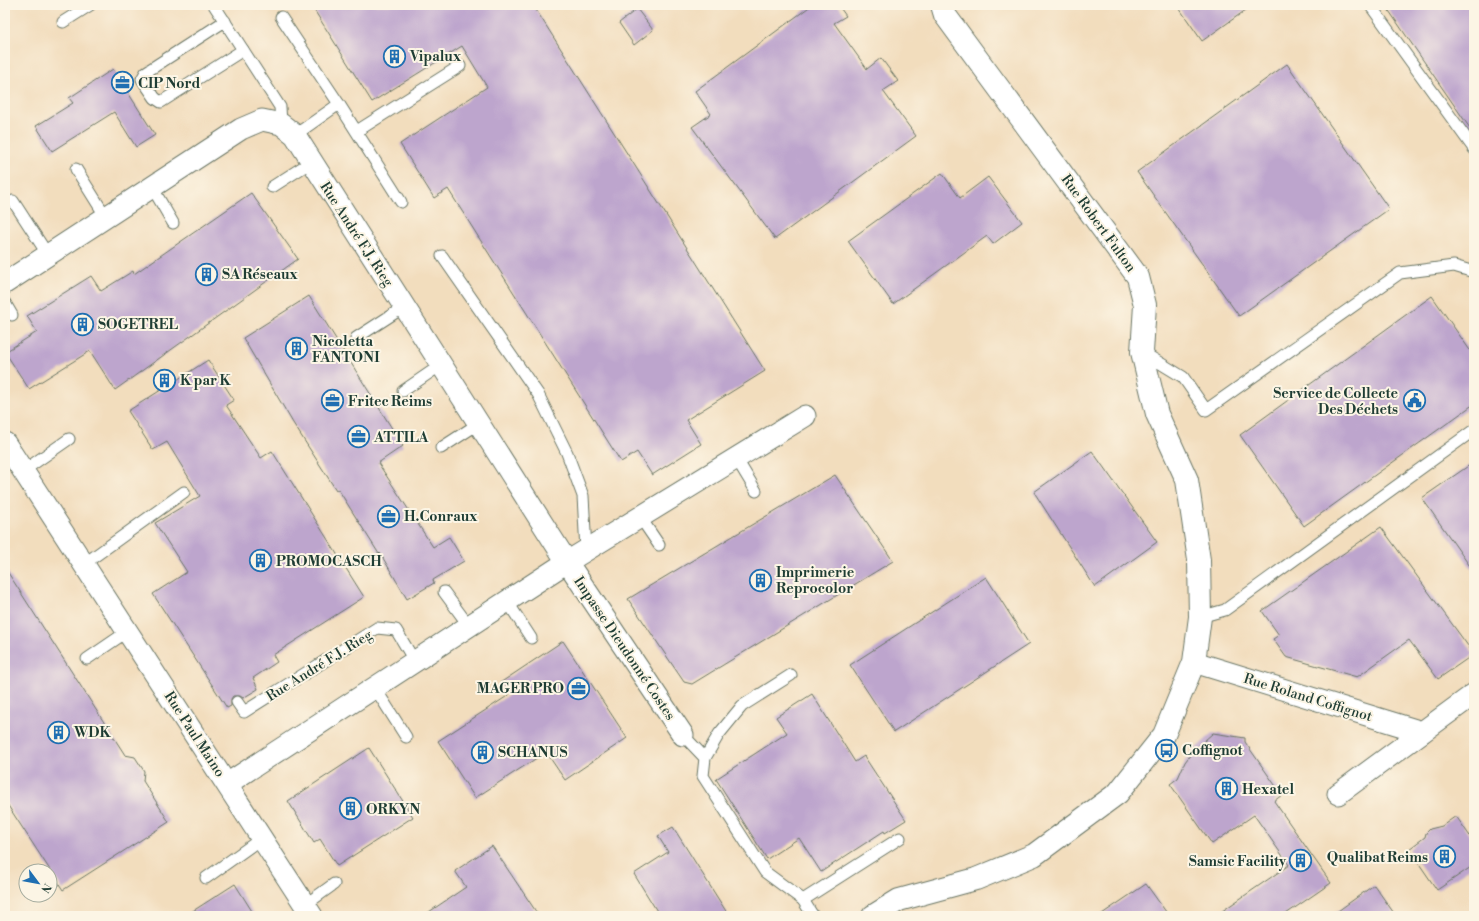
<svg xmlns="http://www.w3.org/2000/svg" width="1479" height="921" font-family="'Libre Bodoni',serif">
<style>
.building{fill:#bda5cd}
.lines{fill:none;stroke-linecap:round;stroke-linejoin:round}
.service-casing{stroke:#697564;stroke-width:13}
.minor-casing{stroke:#697564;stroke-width:23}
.tertiary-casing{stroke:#697564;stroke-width:24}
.service{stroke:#fff;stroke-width:11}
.minor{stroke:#fff;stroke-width:21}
.tertiary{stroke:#fff;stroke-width:22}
.labels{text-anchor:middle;stroke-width:4;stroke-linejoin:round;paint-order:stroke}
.poi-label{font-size:14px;font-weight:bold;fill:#1f3d34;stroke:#fcf5e5;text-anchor:start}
.street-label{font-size:14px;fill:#1f3d34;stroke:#fcf5e5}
</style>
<rect width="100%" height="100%" fill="#fcf5e5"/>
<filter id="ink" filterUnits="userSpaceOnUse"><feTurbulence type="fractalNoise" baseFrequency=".025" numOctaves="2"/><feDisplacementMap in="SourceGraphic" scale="8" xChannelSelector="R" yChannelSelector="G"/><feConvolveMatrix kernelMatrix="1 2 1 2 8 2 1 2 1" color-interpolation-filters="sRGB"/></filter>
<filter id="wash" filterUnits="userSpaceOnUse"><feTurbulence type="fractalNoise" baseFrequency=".012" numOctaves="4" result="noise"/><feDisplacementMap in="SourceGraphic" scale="16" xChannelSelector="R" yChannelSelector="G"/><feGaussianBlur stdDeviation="0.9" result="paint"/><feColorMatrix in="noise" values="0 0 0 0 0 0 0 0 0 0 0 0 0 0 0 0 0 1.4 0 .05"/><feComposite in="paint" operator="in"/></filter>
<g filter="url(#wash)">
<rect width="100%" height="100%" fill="#f2ddbd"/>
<g id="blocks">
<g class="building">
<path d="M311,5H533L765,371L686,420L701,444L652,475L637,452L621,462L448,189L434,198L400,144L487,87L462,46L372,102Z"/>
<path d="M812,5H838L846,16L834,23L867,69L881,58L898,81L883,91L916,136L775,239L692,127L711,114L695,91Z"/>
<path d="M1177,5H1253L1202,41Z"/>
<path d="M1385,5H1474V134Z"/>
<path d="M637,9L653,30L634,45L619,23Z"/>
<path d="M1287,64L1389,209L1239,316L1137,172Z"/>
<path d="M113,69L155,135L136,147L114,112L52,151L36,126L73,103L69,98Z"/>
<path d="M942,173L960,198L988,177L1022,222L993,244L987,236L893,304L848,241Z"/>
<path d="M251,193L298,259L115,390L90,351L29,389L5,352L37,332L27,316L91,276L101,291L133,271L134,274Z"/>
<path d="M309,296L403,446L378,463L433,547L449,537L464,561L433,580L434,583L407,599L380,553L379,554L338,489L336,490L293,423L243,338Z"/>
<path d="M1432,296L1474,356V404L1304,526L1240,435Z"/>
<path d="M208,360L234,400L226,405L261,458L272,451L364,597L273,655L277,662L253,678L258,689L243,698L240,696H233L231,699V706L227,708L153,594L187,572L155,523L200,496L167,442L153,450L128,411Z"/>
<path d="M1092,451L1157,542L1095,587L1034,492Z"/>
<path d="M1474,462V572L1422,498Z"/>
<path d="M835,475L893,561L692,684L684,682L628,599Z"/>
<path d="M1381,527L1474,654L1438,679L1409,640L1357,677L1286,657L1273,639L1279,635L1262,611Z"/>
<path d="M5,568L125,755L135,757L144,771L143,781L169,822L63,890L5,801Z"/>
<path d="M986,577L1029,644L894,732L850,665Z"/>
<path d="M563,641L627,738L565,780L546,752L475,798L438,741L509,695L500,683Z"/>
<path d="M812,694L855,762L864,756L906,820L885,833L884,831L821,872L799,838L767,859L716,779L787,733L776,717Z"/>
<path d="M1213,733L1245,738V742L1282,795L1274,801L1331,883L1283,916H1215L1289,865L1254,815L1212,844L1170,784L1178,778L1185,762L1194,750Z"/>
<path d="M369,748L413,817L337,866L320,839L314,843L288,801Z"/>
<path d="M1456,816L1474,842V865L1437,890L1409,849L1425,837L1426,833L1430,829L1442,826Z"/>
<path d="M673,827L729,916H660L634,874L668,852L658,836Z"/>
<path d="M492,846L539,916H423L466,887L455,871Z"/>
<path d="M235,884L255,916H185Z"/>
<path d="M1146,884L1169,916H1099Z"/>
<path d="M1374,885L1396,916H1331Z"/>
</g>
</g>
</g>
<g filter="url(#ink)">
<use href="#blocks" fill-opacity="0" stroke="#697564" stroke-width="1"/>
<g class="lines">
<defs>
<g id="service">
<path d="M214,5L280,107L281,124"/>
<path d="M1370,5L1474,149"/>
<path d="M281,17L339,104"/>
<path d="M225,21L146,72L142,79L155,98L161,102L243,50"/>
<path d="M63,22L90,5"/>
<path d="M357,131L460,66"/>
<path d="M295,135L339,104L401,202"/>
<path d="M76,169L106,217"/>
<path d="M152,187L173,223"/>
<path d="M272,187L311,162"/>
<path d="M13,201L48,255"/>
<path d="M442,256L538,394L567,453L583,496L586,550"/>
<path d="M5,303L12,315"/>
<path d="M356,338L404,307"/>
<path d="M1142,352L1183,377L1206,410L1400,273L1454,266L1474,272"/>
<path d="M403,391L441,365"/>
<path d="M441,448L478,424"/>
<path d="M736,458L756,491"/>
<path d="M23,471L69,439"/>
<path d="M640,517L659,545"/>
<path d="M84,564L184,492"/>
<path d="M444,592L469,626"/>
<path d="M507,601L531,638"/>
<path d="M1200,617L1225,610L1474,430"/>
<path d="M87,659L128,631"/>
<path d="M791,675L742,706L719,734L705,758L703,776L765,872L803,900L813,916"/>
<path d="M375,688L406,737"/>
<path d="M237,702L244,712L377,628L396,630L415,662"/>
<path d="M683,735L705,758"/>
<path d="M206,878L262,838"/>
<path d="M803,900L900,838"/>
<path d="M305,905L334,884"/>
</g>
<g id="minor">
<path d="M5,283L241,129L262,120L281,124L295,135L567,562L683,735"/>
<path d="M5,443L312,916"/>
<path d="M1194,662L1422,732"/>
<path d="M227,784L567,562L805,416"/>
<path d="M1338,794L1474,694"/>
</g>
<path id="tertiary" d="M873,916L899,900L976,879L1034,855L1118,793L1164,735L1194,662L1200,617L1199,560L1187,480L1157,414L1142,352L1145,305L1138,277L945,15L942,5"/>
</defs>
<use href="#service" class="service-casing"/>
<use href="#minor" class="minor-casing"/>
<use href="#tertiary" class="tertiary-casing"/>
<use href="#service" class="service"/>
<use href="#minor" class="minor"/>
<use href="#tertiary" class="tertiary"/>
</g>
</g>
<defs>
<symbol id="building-ring" viewBox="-11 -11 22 22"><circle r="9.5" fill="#fcf5e5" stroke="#1f6fb2" stroke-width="1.5"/><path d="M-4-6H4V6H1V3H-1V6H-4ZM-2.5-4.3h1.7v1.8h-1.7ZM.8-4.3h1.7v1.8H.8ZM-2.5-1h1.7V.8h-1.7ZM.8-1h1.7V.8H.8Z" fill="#1f6fb2"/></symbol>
<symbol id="office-ring" viewBox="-11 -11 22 22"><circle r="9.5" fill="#fcf5e5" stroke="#1f6fb2" stroke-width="1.5"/><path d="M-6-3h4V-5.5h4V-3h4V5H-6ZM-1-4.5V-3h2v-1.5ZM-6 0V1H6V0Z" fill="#1f6fb2"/></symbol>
<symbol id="civic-ring" viewBox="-11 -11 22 22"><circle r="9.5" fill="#fcf5e5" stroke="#1f6fb2" stroke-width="1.5"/><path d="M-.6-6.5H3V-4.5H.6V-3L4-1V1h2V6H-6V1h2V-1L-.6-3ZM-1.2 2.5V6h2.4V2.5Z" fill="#1f6fb2"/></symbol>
<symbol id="bus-ring" viewBox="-11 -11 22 22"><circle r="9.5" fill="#fcf5e5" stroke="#1f6fb2" stroke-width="1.5"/><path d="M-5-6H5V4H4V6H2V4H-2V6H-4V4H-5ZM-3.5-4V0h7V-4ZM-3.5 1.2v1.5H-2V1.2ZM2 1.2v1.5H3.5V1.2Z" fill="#1f6fb2"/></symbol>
</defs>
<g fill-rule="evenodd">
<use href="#building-ring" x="382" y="44" width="25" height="25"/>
<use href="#office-ring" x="110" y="70" width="25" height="25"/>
<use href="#building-ring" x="194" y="262" width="25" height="25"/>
<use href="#building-ring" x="70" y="312" width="25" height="25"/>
<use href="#building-ring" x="284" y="336" width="25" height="25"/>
<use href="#building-ring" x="152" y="368" width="25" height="25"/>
<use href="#office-ring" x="320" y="388" width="25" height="25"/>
<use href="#civic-ring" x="1402" y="388" width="25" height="25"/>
<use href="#office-ring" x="346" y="424" width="25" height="25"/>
<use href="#office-ring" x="376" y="504" width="25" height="25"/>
<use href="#building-ring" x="248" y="548" width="25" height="25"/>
<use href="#building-ring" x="748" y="568" width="25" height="25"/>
<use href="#office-ring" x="566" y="676" width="25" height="25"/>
<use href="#building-ring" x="46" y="720" width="25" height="25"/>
<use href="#bus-ring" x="1154" y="738" width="25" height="25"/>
<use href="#building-ring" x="470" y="740" width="25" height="25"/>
<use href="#building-ring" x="1214" y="776" width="25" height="25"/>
<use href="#building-ring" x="338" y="796" width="25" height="25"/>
<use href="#building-ring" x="1432" y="844" width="25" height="25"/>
<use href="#building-ring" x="1288" y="848" width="25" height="25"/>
</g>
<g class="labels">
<g class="poi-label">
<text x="410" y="61">Vipalux</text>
<text x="138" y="88">CIP Nord</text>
<text x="222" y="279">SA Réseaux</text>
<text x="98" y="329">SOGETREL</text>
<text x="312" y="346">Nicoletta<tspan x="312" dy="16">FANTONI</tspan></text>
<text x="180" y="385">K par K</text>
<text x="1398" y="398" text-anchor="end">Service de Collecte<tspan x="1398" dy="16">Des Déchets</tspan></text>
<text x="348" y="406">Fritec Reims</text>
<text x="374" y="442">ATTILA</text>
<text x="404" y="521">H.Conraux</text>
<text x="276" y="566">PROMOCASCH</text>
<text x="776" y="577">Imprimerie<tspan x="776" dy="16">Reprocolor</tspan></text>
<text x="564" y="693" text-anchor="end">MAGER PRO</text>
<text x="74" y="737">WDK</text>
<text x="1182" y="755">Coffignot</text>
<text x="498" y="757">SCHANUS</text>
<text x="1242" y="794">Hexatel</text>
<text x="366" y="814">ORKYN</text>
<text x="1428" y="862" text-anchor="end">Qualibat Reims</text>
<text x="1286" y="866" text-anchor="end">Samsic Facility</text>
</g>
<g class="street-label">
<text transform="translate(1099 223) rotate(54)" y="5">Rue Robert Fulton</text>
<text transform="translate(357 234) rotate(57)" y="5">Rue André F.J. Rieg</text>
<text transform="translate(625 648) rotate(56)" y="5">Impasse Dieudonné Costes</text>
<text transform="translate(319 665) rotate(-32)" y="5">Rue André F.J. Rieg</text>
<text transform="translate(1308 697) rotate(17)" y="5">Rue Roland Coffignot</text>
<text transform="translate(195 734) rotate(57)" y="5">Rue Paul Maino</text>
</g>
</g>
<rect width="1479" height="921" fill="none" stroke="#fcf5e5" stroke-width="20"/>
<g transform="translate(38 883) rotate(122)"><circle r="19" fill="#fcf5e5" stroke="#a4ab9e"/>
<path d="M0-3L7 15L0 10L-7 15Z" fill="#1f6fb2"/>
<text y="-6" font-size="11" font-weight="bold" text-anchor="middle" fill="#1f3d34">N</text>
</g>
</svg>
